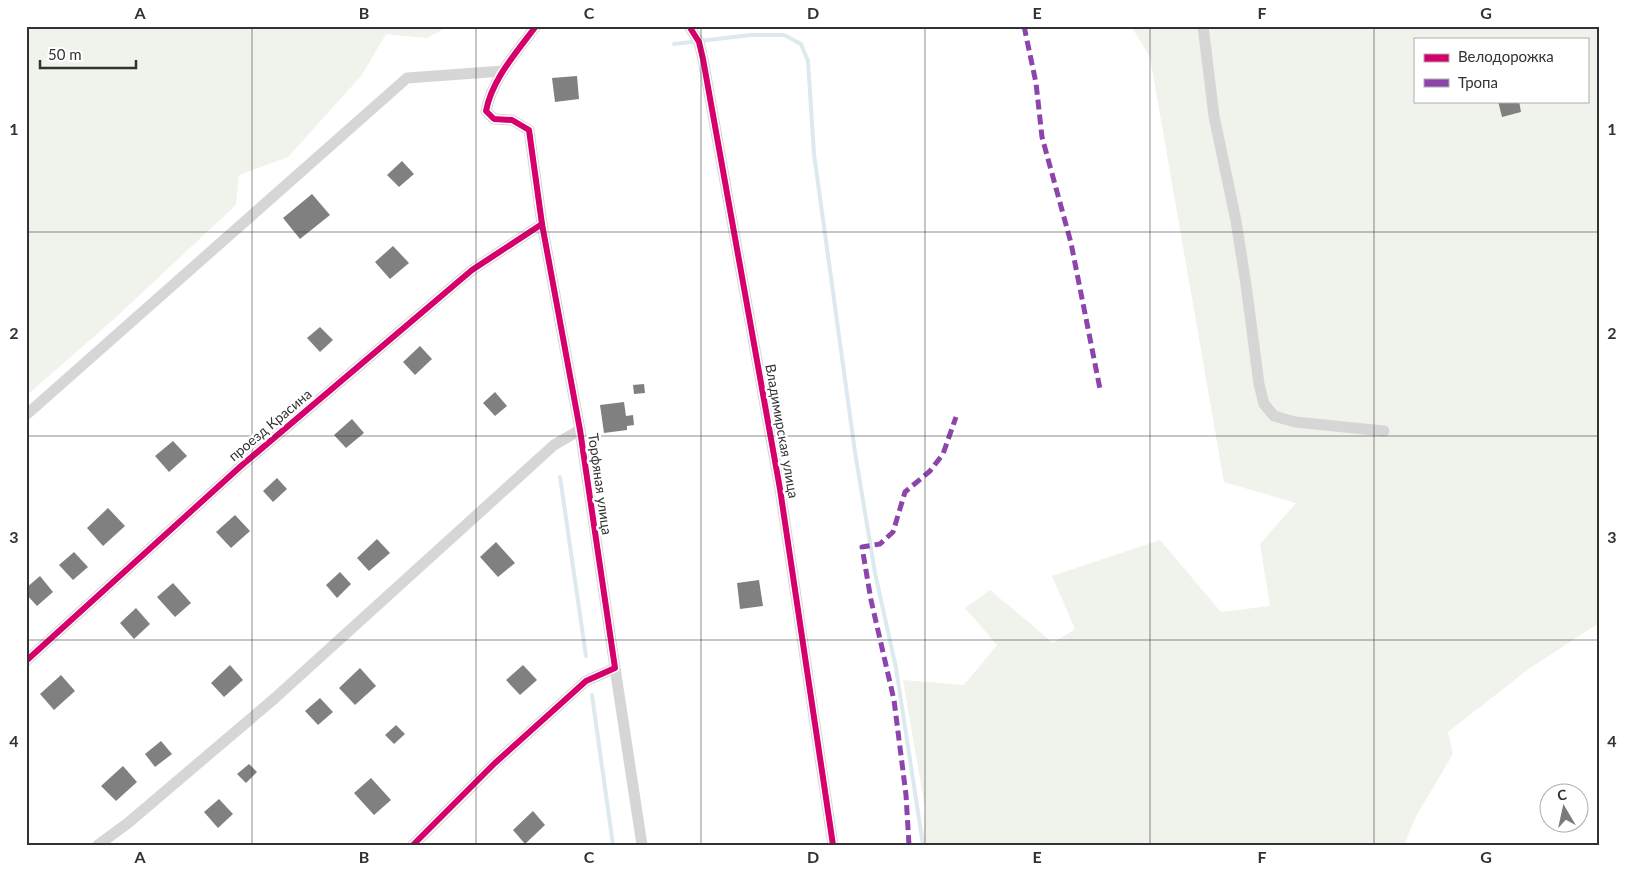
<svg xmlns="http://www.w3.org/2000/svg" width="1626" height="871" font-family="Lato,sans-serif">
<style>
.green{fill:#f0f2ec;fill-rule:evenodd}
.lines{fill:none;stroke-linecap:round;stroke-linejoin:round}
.stream{stroke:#dceaf0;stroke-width:4}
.building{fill:#808080}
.minor{stroke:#d6d6d6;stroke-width:11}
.quiet{stroke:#8e44ad;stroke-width:5;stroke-dasharray:10 5;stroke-linecap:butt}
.cycleway-casing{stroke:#fff;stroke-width:9}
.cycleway{stroke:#d6006c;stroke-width:6}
.grid{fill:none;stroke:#323232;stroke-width:1;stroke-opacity:0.55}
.labels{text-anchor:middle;stroke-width:5;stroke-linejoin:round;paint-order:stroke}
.street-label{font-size:14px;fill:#323232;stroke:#fff}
.neatline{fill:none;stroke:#323232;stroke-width:2}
.grid-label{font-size:16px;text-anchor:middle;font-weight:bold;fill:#323232}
</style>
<rect width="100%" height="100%" fill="#fff"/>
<g class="green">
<path d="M26,26H449L427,38L386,34L362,75L288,157L239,175L236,205L114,319L26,396Z"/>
<path d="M1131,26H1600V625H1596L1530,668L1448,732L1453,754L1416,816L1404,845H923L925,808L903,680L964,685L997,645L965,608L990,590L1053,643L1075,629L1052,576L1160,540L1221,612L1270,606L1260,544L1296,503L1224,482L1150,57ZM1415,39H1587V101H1415Z"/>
</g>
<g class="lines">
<g class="stream">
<path d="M674,44L751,35H784L801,44L808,61L814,154L855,452L875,573L896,668L923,845"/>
<path d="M560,477L586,656"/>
<path d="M592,695L613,845"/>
</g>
</g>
<g class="building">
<path d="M577,76L579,99L555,102L552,78Z"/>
<path d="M1498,101H1519L1521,112L1502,117Z"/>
<path d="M402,161L414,174L399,187L387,175Z"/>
<path d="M312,194L330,215L300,239L283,218Z"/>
<path d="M393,246L409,263L390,279L375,262Z"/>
<path d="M320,327L333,340L320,352L307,338Z"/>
<path d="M420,346L432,359L415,375L403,362Z"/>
<path d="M644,384L645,393L634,394L633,385Z"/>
<path d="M495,392L507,406L495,416L483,403Z"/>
<path d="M624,402L626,416L633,415L634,425L627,426V430L604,433L600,405Z"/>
<path d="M352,419L364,433L346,448L334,435Z"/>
<path d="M173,441L187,456L169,472L155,456Z"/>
<path d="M277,478L287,489L273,502L263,491Z"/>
<path d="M108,508L125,526L103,546L87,528Z"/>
<path d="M235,515L250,531L231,548L216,532Z"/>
<path d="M377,539L390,553L369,571L357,558Z"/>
<path d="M496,542L515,563L498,577L480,557Z"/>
<path d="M74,552L88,567L73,580L59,565Z"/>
<path d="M340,572L351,584L337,598L326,585Z"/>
<path d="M40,576L53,592L37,606L26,594V588Z"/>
<path d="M759,580L763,606L740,609L737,583Z"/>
<path d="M173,583L191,603L175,617L157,597Z"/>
<path d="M136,608L150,624L134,639L120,623Z"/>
<path d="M230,665L243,680L224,697L211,683Z"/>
<path d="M523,665L537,680L520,695L506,680Z"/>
<path d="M360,668L376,686L355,705L339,688Z"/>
<path d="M61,675L75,691L54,710L40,694Z"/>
<path d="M320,698L333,712L318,725L305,711Z"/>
<path d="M396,725L405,734L394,744L385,735Z"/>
<path d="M161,741L172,754L155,767L145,754Z"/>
<path d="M249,764L257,772L246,783L237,774Z"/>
<path d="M123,766L137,782L116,801L101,786Z"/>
<path d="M371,778L391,800L374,815L354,793Z"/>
<path d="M219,799L233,814L218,828L204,812Z"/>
<path d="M533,811L545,825L525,844L513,830Z"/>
</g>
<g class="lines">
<g class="minor">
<path d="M689,26L699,42L703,59L780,489L833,845"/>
<path d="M1203,26L1214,116L1236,221L1246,285L1259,384L1264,404L1274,416L1295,422L1384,431"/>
<path d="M26,415L407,78L503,71"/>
<path d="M26,661L241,466L472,270L542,224"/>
<path d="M615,668L642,845"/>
<path d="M98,845L128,823L275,698L554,445L580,430"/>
<path d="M413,845L495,763L586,681L615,668L580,430L542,224L529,130L512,120L494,119L486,111C492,79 517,52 536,26"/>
</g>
<g class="quiet">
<path d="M1024,26L1036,83L1042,137L1071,243L1100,389"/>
<path d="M909,845L906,795L894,700L871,600L862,547L880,544L893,532L905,492L930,471L943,454L956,417"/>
</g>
<defs>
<g id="cycleway">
<path d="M689,26L699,42L703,59L780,489L833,845"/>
<path d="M26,661L241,466L472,270L542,224"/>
<path d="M413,845L495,763L586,681L615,668L580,430L542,224L529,130L512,120L494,119L486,111C492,79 517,52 536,26"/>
</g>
</defs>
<use href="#cycleway" class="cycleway-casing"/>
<use href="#cycleway" class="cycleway"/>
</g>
<path class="grid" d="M252,26V845M476,26V845M701,26V845M925,26V845M1150,26V845M1374,26V845M26,232H1600M26,436H1600M26,640H1600"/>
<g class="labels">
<g class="street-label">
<text transform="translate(270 425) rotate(-40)" y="5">проезд Красина</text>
<text transform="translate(782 431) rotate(80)" y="5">Владимирская улица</text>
<text transform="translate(600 484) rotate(82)" y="5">Торфяная улица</text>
</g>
</g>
<rect width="1626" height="871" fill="none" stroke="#ffffff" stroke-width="55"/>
<rect x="1414" y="38" width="175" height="65" fill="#ffffff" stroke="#adadad"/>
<rect x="1424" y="54" width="25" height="8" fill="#d6006c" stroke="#adadad"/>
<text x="1458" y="62" font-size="15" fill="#323232">Велодорожка</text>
<rect x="1424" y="79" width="25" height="8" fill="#8e44ad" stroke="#adadad"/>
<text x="1458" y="88" font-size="15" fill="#323232">Тропа</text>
<g transform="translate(1564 808) rotate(351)"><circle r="24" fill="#ffffff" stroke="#adadad"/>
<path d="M0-4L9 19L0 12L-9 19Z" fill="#7a7a7a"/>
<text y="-8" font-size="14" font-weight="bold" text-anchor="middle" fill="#323232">С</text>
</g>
<path d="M40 60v8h96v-8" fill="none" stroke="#323232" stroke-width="2.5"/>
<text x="48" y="60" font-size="15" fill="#323232" stroke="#ffffff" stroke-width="4" paint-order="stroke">50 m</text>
<rect x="28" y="28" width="1570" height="816" class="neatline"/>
<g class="grid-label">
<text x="140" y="19">A</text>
<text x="364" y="19">B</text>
<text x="589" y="19">C</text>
<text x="813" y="19">D</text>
<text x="1037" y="19">E</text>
<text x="1262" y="19">F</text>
<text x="1486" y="19">G</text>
<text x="14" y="135">1</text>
<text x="1612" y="135">1</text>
<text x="14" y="339">2</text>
<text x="1612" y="339">2</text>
<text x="14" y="543">3</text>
<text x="1612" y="543">3</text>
<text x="14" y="747">4</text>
<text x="1612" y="747">4</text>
<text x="140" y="863">A</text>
<text x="364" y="863">B</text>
<text x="589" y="863">C</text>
<text x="813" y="863">D</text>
<text x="1037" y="863">E</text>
<text x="1262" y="863">F</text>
<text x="1486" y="863">G</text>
</g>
</svg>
